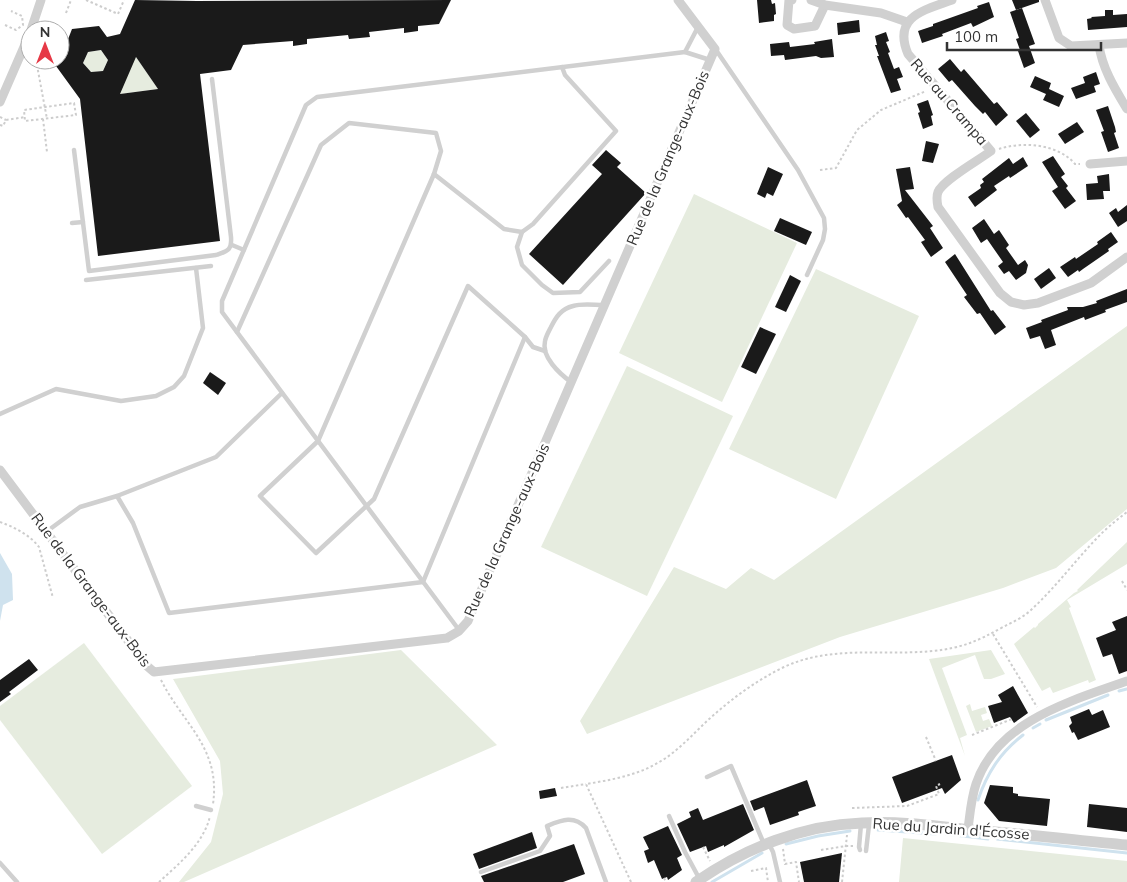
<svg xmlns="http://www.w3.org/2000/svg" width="1127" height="882" font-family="Mulish,sans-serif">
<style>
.green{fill:#e6ecdf}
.water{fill:#cfe2ee}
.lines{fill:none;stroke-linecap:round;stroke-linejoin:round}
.stream{stroke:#cfe2ee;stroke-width:3}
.building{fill:#1a1a1a;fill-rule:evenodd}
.path{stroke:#cdcdcd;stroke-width:2;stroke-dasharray:2.5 2.5;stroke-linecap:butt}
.service{stroke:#d0d0d0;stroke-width:4.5}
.minor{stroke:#d0d0d0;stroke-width:9}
.tertiary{stroke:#d0d0d0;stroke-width:11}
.labels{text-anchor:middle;stroke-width:5;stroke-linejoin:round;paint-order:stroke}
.street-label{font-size:15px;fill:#333;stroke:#fff}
</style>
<rect width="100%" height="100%" fill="#fff"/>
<g class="green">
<path d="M101,50L108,60L103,71L91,72L83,63L88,52Z"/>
<path d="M136,57L158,89L106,96Z"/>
<path d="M694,194L797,243L722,402L619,353Z"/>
<path d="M816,269L919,316L836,499L729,449Z"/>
<path d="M1127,326V509L1056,568L1003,588L840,637L587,734L580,721L674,567L726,589L751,568L774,580Z"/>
<path d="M627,366L733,416L647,596L541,547Z"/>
<path d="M1127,542V564L1067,600L1071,607L1069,608L1096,680L1089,683L1088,680L1053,693L1050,687L1042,691L1014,644L1034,627L1035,628L1038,625V624L1074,593L1078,591L1077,590Z"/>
<path d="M84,643L192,786L102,854L0,720V706Z"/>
<path d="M401,650L497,745L184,882H179L211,842L223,794L220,761L173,679Z"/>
<path d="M991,650L1005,674L991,679H984L975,655L942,668L967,735L960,738L965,756L929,659Z"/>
<path d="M970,704L972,711L985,707L987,713L981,715L983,721L989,719L992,726L976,732L966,706Z"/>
<path d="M903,838L1127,861V882H899Z"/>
</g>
<path class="water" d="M0,553L12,574L13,600L3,605L0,621Z"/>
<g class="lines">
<g class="stream">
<path d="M1119,691L1127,689"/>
<path d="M1046,720L1108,695"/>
<path d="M1033,728L1040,724"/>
<path d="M978,800C987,773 1000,753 1023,735"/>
<path d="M878,830L936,834"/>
<path d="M946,834L988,839"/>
<path d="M997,839L1127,853"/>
<path d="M786,844L818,836L850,831"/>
<path d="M712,882L762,853"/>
</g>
</g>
<g class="building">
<path d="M135,0L197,1L451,0L439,24L418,26V31L404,33V28L369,32L370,37L349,39L348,35L307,39V44L293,46V41L243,45L231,70L200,74L220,241L98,256L80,99L56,66L60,60L72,29L99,26L107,37L120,34ZM101,50L108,60L103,71L91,72L83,63L88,52ZM136,57L158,89L120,94Z"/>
<path d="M757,0H771L772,4L775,3L776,14L774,15V21L759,23Z"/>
<path d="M1012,0H1039V2L1016,10Z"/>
<path d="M989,2L994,17L973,27L971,23L942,34L943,36L922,43L918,31L933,26V24L978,8L977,6Z"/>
<path d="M1022,8L1035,44L1029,46L1035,63L1024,68L1018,51L1020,50L1016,39L1019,38L1010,12Z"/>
<path d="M1105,10H1113V15L1127,14V27L1088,30L1087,19L1092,18L1091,17L1105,16Z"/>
<path d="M859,20L860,32L838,35L837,23Z"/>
<path d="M886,32L889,41L886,42L890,52L888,53L894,69L899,67L903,77L897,79L901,90L891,93L877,56H879L875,45H877L875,36Z"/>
<path d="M832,39L834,57L821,58L816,56L785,60L784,55L771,56L770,44L789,42L790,47L815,44L814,42Z"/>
<path d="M950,59L961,72L964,69L994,104L997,102L1008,115L996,126L985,112L983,114L975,106L952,80L949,82L938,69Z"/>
<path d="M1096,72L1100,84L1094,86L1096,92L1076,99L1071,88L1085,83L1083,77Z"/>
<path d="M1035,76L1051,83L1049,89L1064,96L1059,107L1043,100L1046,94L1030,87Z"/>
<path d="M928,100L933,115L931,116L933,125L923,129L918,113L920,112L917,104Z"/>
<path d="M1108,106L1115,127L1116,132L1114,133L1119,148L1108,152L1101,132L1104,131L1096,110Z"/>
<path d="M1026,113L1040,130L1030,138L1016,121Z"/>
<path d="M1077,122L1084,132L1065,144L1058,134Z"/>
<path d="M926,141L939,144L933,163L922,161Z"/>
<path d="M606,150L621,163L617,167L646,193L563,285L529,254L602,174L592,165Z"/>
<path d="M1053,156L1065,174L1061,177L1068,186L1066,188L1076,201L1065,209L1052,191L1058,187L1042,162Z"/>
<path d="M1023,157L1028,166L1010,178L1009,176L994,186L997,190L975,207L968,197L981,188L980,185L984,182L982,179L1009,158L1013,164Z"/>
<path d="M768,167L783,174L773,196L767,193L765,198L757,194Z"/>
<path d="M910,167L914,189L905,190L933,226L930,228L943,248L931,257L921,242L925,240L908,217L906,218L897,205L902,201L896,169Z"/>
<path d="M1109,174L1110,191H1103L1104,199L1087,200L1086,184L1098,183L1097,176Z"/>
<path d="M1127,205V221L1118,227L1109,213L1116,208L1118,212Z"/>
<path d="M780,218L812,232L806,245L774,231Z"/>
<path d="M984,219L994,234L999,230L1009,245L1006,248L1018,265L1025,260L1028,265L1026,273L1016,280L1009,271L1004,274L998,266L1003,262L987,239L981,243L972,228Z"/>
<path d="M1111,232L1118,242L1108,249L1109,251L1083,269L1079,272L1078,270L1068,277L1060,267L1075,257L1076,259L1098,244L1097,242Z"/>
<path d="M955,254L991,311L993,310L1006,327L995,335L980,313L977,314L964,297L967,295L945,262Z"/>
<path d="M1049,268L1056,278L1041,289L1034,279Z"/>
<path d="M790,275L801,281L786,312L775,307Z"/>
<path d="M1127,289V302L1105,310L1106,312L1085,320L1084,317L1051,330L1056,345L1045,349L1040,336L1030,339L1026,328L1042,322L1041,320L1068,310L1067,307H1083L1097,303L1096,301Z"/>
<path d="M760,327L776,334L756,374L741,367Z"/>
<path d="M210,372L226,383L218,395L203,383Z"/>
<path d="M1127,616V671L1119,674L1112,654L1103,657L1096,638L1116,630L1112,622Z"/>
<path d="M29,659L38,670L9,692L11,694L0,702V680Z"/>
<path d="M1013,686L1028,713L1014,723L1010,717L994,723L988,706L1002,702L998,695Z"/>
<path d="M1089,709L1092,715L1103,710L1110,727L1078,740L1074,732L1072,733L1069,726L1072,723L1070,717Z"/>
<path d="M952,755L961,780L945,794L942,788L902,803L892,777Z"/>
<path d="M807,780L816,806L798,812L799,815L770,825L764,807L754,811L750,801Z"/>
<path d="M990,785L1013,787V793L1018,794V796L1050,799L1047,826L999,821L984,803Z"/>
<path d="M555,788L557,796L540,799L539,791Z"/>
<path d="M743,804L754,830L724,847V845L708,852L706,846L690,852L677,824L691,817L689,812L698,808L703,820Z"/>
<path d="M1089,804L1127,808V832L1087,827Z"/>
<path d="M668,826L682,855L677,858L682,870L668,880L667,877L662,879L654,860L648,863L644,851L649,849L643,837Z"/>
<path d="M532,832L537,848L479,869L473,854Z"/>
<path d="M574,844L585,874L563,882H484L481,876Z"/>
<path d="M842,853L839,882H804L800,862Z"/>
</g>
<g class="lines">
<g class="path">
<path d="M86,0L118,14L124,0"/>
<path d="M66,13L71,0"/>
<path d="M5,25L16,30L23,25L22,16L11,11"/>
<path d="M36,60L47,119"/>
<path d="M74,103L76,115L25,121L24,110Z"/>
<path d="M0,117L6,120"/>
<path d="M43,119L47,152"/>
<path d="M0,125L3,126L6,120L25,117"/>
<path d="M999,149C1023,141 1058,144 1075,164H1080"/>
<path d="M820,170L836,168L857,130L881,110L926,91"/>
<path d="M0,522C14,527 30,535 39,547L53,598"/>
<path d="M1122,581L1127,590"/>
<path d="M993,634L1037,707"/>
<path d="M161,680C183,724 221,748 213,804"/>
<path d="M972,735L1012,719"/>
<path d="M926,737L936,761"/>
<path d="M561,788L586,784"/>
<path d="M852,808L907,806L939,794L936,786L940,784"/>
<path d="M703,847L710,861"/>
<path d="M783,849L785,864L796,862L799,882"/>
<path d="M821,850L846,846H853"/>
<path d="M751,871L766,868L768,882"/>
<path d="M664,878L666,882"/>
<path d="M159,882C179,864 204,843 210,816"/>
<path d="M631,882L586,784C611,780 639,775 661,761C678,751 692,735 707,721C730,700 755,681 784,667C831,645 882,656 933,651C962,648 978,641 1003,627C1013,622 1024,617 1032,609C1057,586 1077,558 1101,534C1109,526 1118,519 1127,512"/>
<path d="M842,882L847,835"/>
</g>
<g class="service">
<path d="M698,27L685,52L710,60"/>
<path d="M716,50L798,170L824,218L825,229L823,240L807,275"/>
<path d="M74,150L89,271L216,255C227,251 232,251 231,237L212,79"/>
<path d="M434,174L504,229L522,232L533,224L616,131L565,75L562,67"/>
<path d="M72,223L83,222"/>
<path d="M522,232L517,247L522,265L542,285L553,293L580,292L609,261"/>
<path d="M232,245L244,250"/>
<path d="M86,280L211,266"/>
<path d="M237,332L321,145L349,123L436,133L441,151L434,174L318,441L260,496L316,553L374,499L468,286L525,337L533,347L545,351"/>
<path d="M571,382C560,374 541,357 545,341C546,336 549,331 551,327C556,317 561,309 573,306C582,303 594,305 604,305"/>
<path d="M0,414L56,389L121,401L156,396L174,387L184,376L203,328L196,268"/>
<path d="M117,496L133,523L169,613L423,582L525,337"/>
<path d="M46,532L80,507L117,496L216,457L282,393"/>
<path d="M459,630L222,312V301L306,105L317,97L685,52"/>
<path d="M707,777L731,766L764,844"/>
<path d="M196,806L211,810"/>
<path d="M669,816L685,852L699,878"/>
<path d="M769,844L773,852L780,882"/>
<path d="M860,850L859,847L861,824"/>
<path d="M866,851L869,825"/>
<path d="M0,863L17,882"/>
<path d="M481,872L540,851L550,836L547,826C562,820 574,815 586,828L606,882"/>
</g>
<g class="minor">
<path d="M792,0H789L787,25L794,29L815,26L825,5"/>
<path d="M811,0L825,5L881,13L907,22"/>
<path d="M952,0C925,10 892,16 908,54L991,151C979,160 943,180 938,192C936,197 937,202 938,207L1000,293L1011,302L1024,305L1038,303L1091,283L1127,257"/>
<path d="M1045,0L1059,38L1071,46L1127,43"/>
<path d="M31,30L41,0"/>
<path d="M1099,45C1102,68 1115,89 1127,109"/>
<path d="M0,102L30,33"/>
<path d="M1090,164L1127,161"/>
<path d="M0,470L147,666L154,672L447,638L459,631L468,621L715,49L678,0"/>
<path d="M968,829C970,814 971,799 976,784C997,721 1071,701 1127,681"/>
</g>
<path class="tertiary" d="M696,882C745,848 803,825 862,823C899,821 936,826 972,830C1024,834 1075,840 1127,845"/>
</g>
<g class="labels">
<g class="street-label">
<text transform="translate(949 102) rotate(49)" y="5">Rue au Crampa</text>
<text transform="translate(668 158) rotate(-67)" y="5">Rue de la Grange-aux-Bois</text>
<text transform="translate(507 530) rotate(-66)" y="5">Rue de la Grange-aux-Bois</text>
<text transform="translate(91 590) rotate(53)" y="5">Rue de la Grange-aux-Bois</text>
<text transform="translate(951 829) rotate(4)" y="5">Rue du Jardin d'Écosse</text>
</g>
</g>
<g transform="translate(45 45)"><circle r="24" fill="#ffffff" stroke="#adadad"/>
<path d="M0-4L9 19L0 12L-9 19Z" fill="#e63946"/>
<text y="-8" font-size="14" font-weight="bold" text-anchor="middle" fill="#333333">N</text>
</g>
<path d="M947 42v8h154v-8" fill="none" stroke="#333333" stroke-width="2.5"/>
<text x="954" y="42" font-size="15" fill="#333333" stroke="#ffffff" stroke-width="4" paint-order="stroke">100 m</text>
</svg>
